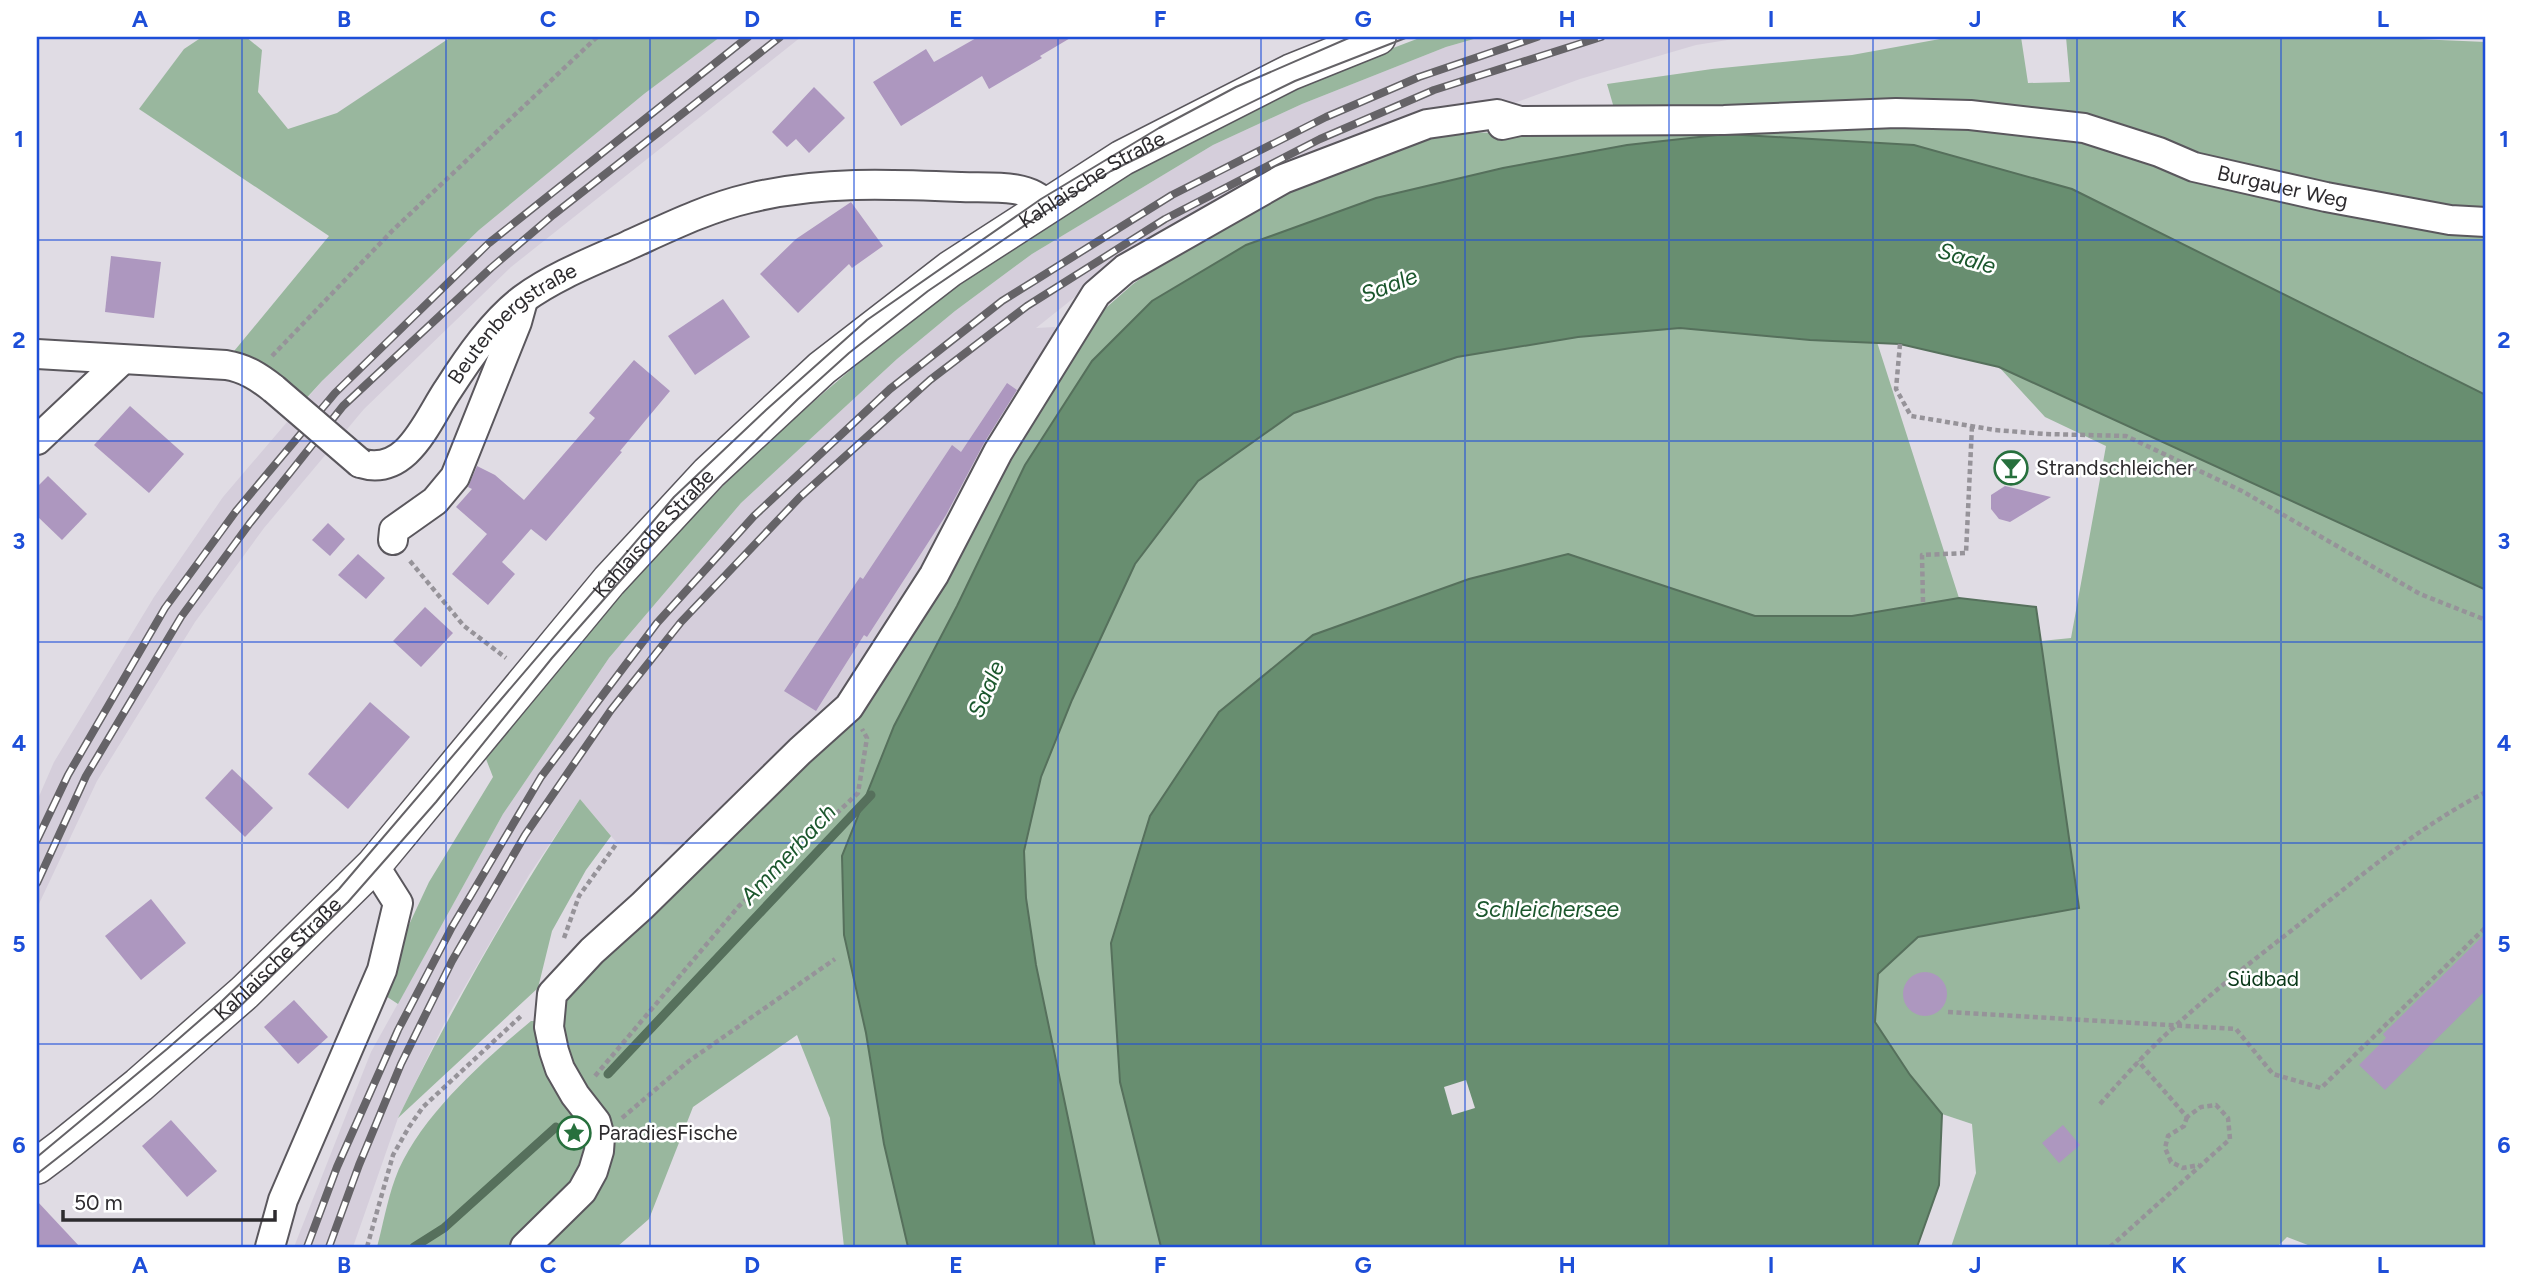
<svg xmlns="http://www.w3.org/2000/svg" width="2523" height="1284" font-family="Figtree,sans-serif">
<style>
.built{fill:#d5cedb}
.green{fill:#99b79e}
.water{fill:#688e70;stroke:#56705c;stroke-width:2}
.pier{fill:#e0dce4}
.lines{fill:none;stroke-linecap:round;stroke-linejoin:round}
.stream{stroke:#56705c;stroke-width:9}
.building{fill:#ad97bf}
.minor-casing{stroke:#5a575d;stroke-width:32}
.major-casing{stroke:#5a575d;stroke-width:38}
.path{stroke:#969399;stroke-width:4.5;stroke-dasharray:5 3.5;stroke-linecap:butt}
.minor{stroke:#fff;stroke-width:28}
.major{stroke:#fff;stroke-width:35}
.tram{stroke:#656367;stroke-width:2}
.rail-casing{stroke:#656367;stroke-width:8}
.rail{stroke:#fff;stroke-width:5;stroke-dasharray:16;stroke-linecap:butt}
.minor-bridge-casing{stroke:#5a575d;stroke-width:32;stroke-linecap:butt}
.minor-bridge{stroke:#fff;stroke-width:28}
.grid{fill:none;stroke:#1d4ed8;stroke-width:2;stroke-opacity:0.55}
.labels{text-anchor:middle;stroke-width:5;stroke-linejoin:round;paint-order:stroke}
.street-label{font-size:21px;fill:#2d2b2e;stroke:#fff}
.poi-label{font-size:21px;fill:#2d2b2e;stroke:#fff;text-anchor:start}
.park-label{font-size:21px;fill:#0a3819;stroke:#fff}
.water-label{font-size:23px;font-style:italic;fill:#1b572d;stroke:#fff}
.neatline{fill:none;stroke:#1d4ed8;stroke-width:2.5}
.grid-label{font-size:23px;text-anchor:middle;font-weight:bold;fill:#1d4ed8}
</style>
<rect width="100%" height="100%" fill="#e0dce4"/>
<g class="built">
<path d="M720,37H801L511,267L364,409L264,528L195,622L97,781L37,908V801L54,762L154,597L223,497L322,381L479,230L644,94Z"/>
<path d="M1482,37H1746L1696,45L1580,79L1509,105L1466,102L1391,127L1100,277L1036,328L1055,327L1051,356L885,654L704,846L617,843L580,799L529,875L449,1014L398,1118L353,1247H294L371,1052L503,814L609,658L741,503L897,359L955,311L1032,254L1213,145L1302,104L1446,47Z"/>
</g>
<g class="green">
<path d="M202,37H246L262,50L258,92L288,129L337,113L451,37H720L644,94L479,230L322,381L302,403L230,356L329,236L139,109L184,49Z"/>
<path d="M1422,37H1481L1446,47L1302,104L1213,145L1032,254L955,311L897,359L741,503L609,658L503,814L398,1004L378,991L429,882L493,777L486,759C563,664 639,567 727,482C927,286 1158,134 1422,37Z"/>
<path d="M1951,37H2021L2028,83L2070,82L2066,37H2371L2486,42V395L2406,354L1503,168L1376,198L1247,245L1152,301L957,606L894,726L844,935L866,1033L884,1144L908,1247H844L830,1118L797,1035L693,1107L649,1219L617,1247H535L601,1174L561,1049L562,993L849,707L1099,314L1133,284L1197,239L1330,171L1440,131L1495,133L1616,115L1607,84L1712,69L1852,55Z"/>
<path d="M1680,328L1810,340L1877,342L1959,598L1852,616H1755L1568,554L1469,579L1313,635L1120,1082L1161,1247H1095L1036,965L1026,898L1024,851L1041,777L1072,700L1135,564L1198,481L1294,413L1457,357L1578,337Z"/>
<path d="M1999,367L2486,590V1247H2313L2287,1237L2277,1247H1951L1976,1173L1972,1124L1942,1114L1910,1075L1875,1022L1878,974L1918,937L2079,908L2041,641L2071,638L2106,446L2045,417Z"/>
<path d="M580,799L611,836L586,870L552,931L538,988L398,1118C453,1006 511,903 580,799Z"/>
<path d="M531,1021H537L589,1125L587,1168L513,1247H377C383,1225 387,1201 395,1179C417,1119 483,1061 531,1021Z"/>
</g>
<g class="water">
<path d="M1726,134L1914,145L2072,189L2486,395V590L1999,367L1900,344L1810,340L1680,328L1578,337L1457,357L1294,413L1198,481L1135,564L1072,700L1041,777L1024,851L1026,898L1036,965L1095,1247H908L884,1144L866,1033L844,935L842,856L894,726L957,606L1025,465L1092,361L1152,301L1246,245L1376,198L1503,168L1627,145Z"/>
<path d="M1568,554L1755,616H1852L1959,598L2036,607L2079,908L1918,937L1878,974L1875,1022L1910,1075L1942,1114L1939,1185L1917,1247H1161L1120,1082L1111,943L1150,816L1219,712L1313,635L1469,579Z"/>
</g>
<path class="pier" d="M1466,1080L1475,1108L1452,1115L1444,1087Z"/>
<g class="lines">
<g class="stream">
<path d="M608,1074L871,795"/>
<path d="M414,1247L444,1228L556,1127"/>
</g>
</g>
<g class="building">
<path d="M978,37H1072L1040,56L1042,58L989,89L982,76L901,126L873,82L926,49L934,62Z"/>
<path d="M814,87L845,118L809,153L796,139L787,147L772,132Z"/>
<path d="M851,202L883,246L852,268L849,264L798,313L760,274L796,239Z"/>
<path d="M111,256L161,262L154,318L105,312Z"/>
<path d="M723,299L750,337L695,375L668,336Z"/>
<path d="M634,360L670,391L620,451L622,452L546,541L531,529L502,562L515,574L488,605L452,574L487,534L456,507L472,489L468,487L477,466L495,475L524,500L595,418L589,413Z"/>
<path d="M1007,383L1017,390L984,443L946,515L867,637L864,635L816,711L784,691L860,577L863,579L952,445L961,452Z"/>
<path d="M130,406L184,454L149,493L94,445Z"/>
<path d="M48,476L87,514L62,540L37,516V487Z"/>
<path d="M2005,486L2051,497L2010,522L1999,519L1991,509V495Z"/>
<path d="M328,523L345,539L330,556L312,540Z"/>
<path d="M358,554L385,578L366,599L338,575Z"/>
<path d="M425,607L453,633L421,667L393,641Z"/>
<path d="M370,702L410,737L348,809L308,774Z"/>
<path d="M232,769L273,808L245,837L205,798Z"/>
<path d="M151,899L186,943L141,980L105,936Z"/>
<path d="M2486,933V990L2385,1090L2359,1065L2386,1038L2383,1034Z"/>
<circle cx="1925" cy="994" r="22"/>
<path d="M294,1000L328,1037L298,1064L264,1027Z"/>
<path d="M171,1120L217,1171L187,1197L142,1146Z"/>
<path d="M2063,1125L2080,1145L2059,1163L2042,1143Z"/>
<path d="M37,1201L80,1247H37Z"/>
</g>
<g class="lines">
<defs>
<g id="minor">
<path id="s1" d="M1502,125L1520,121L1724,120L1896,113L1970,115L2084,128L2159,152L2194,167L2326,197L2450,220L2486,222"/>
<path d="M37,354L226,365C245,368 259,377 274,389"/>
<path d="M37,440L122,360"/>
<path id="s2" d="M360,463C408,478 428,418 449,388C469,357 493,322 523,299C555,276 591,262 627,246C667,228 707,208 750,198C820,181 890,184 961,187C986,188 1029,183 1046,205"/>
<path d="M393,540L394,530L435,501L455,477L517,322L522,304"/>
<path d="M270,1247L283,1200L382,970L398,903L374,865"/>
<path d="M525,1247L582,1191L593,1171L599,1151L600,1137L596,1122L575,1095L560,1069L554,1051L549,1027L552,994L592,951L642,906L800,751L849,707L934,575L998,452L1096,294L1125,269L1283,179L1427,124L1497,114L1520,121"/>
</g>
<g id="major">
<path id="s3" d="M37,1166L61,1148L139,1085L245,992L374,865L609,581L709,473L822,368L950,269L1122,158L1291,72L1378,37"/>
</g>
</defs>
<use href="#minor" class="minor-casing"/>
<use href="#major" class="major-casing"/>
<g class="path">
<path d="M1900,344L1896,389L1911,416L1995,430L2045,434L2126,436L2242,491L2420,594L2486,620"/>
<path d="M272,356L393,230L597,37"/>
<path d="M410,561L464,626L506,658"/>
<path d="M1923,602L1922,555L1966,553L1972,426"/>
<path d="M564,938L579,896L617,843"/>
<path d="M1948,1012L2236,1029L2273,1074L2321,1088L2486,927"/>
<path d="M595,1076L739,906L858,793L867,738L862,729"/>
<path d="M2100,1104C2124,1077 2147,1051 2174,1027C2219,986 2268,949 2315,912C2369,869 2424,824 2486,792"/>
<path d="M2187,1117L2184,1126L2168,1136L2165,1148L2171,1162L2183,1168L2199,1165"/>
<path d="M622,1118L689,1061L835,959"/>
<path d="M367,1247L393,1155L409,1127L423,1107L521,1016"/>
<path d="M2110,1247L2230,1139L2228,1118L2216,1105L2201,1107L2187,1117L2138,1061"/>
</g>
<use href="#minor" class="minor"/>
<use href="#major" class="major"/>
<g class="tram">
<path d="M37,1157L167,1049L222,1001L339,889L674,497L766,410L867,320L1041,199L1159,128L1236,87L1351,37"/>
<path d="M37,1174L102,1123L232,1014L348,902L436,802L552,658L666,529L798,399L849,353L928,291L1037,217L1111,171L1295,81L1408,37"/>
</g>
<defs>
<g id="rail">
<path d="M37,840L68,775L165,608L236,511L335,393L489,243L748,37"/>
<path d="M37,883L86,776L181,617L250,523L343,406L491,268L553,215L780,37"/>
<path d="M307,1247L337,1167L398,1030L452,927L541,777L657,623L754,516L890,389L1002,301L1172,195L1326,117L1419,77L1537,37"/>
<path d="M329,1247L359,1165L401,1064L452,961L525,835L611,710L681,622L800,497L930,380L1027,306L1165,219L1320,139L1434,90L1601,37"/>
</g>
</defs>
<use href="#rail" class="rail-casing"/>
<use href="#rail" class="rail"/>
<defs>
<path id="minor-bridge" d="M274,389L360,463"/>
</defs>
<use href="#minor-bridge" class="minor-bridge-casing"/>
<use href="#minor-bridge" class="minor-bridge"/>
</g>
<path class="grid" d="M242,37V1247M446,37V1247M650,37V1247M854,37V1247M1058,37V1247M1261,37V1247M1465,37V1247M1669,37V1247M1873,37V1247M2077,37V1247M2281,37V1247M37,240H2486M37,441H2486M37,642H2486M37,843H2486M37,1044H2486"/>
<defs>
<symbol id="bar-ring" viewBox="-11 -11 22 22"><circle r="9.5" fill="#fff" stroke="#27703d" stroke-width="1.5"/><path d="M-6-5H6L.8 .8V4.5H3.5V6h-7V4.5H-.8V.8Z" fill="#27703d"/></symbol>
<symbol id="sight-ring" viewBox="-11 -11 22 22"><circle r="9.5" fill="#fff" stroke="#27703d" stroke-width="1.5"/><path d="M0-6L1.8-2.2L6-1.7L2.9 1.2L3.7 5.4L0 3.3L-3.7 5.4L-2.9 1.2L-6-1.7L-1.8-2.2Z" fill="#27703d"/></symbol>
</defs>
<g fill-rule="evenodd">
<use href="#bar-ring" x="1992" y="449" width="38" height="38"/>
<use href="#sight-ring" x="555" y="1114" width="38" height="38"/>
</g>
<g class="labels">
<g class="street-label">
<text dy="7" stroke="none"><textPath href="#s3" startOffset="1452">Kahlaische Straße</textPath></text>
<text dy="7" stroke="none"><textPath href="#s1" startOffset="791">Burgauer Weg</textPath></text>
<text dy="7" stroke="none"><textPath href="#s2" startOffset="219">Beutenbergstraße</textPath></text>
<text dy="7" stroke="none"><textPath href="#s3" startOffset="886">Kahlaische Straße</textPath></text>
<text dy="7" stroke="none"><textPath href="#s3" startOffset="318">Kahlaische Straße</textPath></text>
</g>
<g class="poi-label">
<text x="2036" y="475">Strandschleicher</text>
<text x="598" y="1140">ParadiesFische</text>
</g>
<g class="park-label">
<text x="2263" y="986">Südbad</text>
</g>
<g class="water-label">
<text transform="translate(1967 258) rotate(17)" y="8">Saale</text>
<text transform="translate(1389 285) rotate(-21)" y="8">Saale</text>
<text transform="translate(986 689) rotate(-67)" y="8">Saale</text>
<text transform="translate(788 854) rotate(-47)" y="8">Ammerbach</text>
<text x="1547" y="917">Schleichersee</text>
</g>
</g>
<rect width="2523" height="1284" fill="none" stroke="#ffffff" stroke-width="77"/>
<path d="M63 1210v10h212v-10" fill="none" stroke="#2d2b2e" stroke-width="3.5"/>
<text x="74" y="1210" font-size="21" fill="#2d2b2e" stroke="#ffffff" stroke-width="5" paint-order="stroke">50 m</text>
<rect x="38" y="38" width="2446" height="1208" class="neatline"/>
<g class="grid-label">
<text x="140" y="27">A</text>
<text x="344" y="27">B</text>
<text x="548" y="27">C</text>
<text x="752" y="27">D</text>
<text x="956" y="27">E</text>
<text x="1160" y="27">F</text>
<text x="1363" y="27">G</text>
<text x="1567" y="27">H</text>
<text x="1771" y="27">I</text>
<text x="1975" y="27">J</text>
<text x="2179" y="27">K</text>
<text x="2383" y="27">L</text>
<text x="19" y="147">1</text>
<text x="2504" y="147">1</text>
<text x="19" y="348">2</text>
<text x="2504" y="348">2</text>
<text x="19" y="549">3</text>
<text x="2504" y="549">3</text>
<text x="19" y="751">4</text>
<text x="2504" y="751">4</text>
<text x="19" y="952">5</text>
<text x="2504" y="952">5</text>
<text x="19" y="1153">6</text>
<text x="2504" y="1153">6</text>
<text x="140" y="1273">A</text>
<text x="344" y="1273">B</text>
<text x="548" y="1273">C</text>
<text x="752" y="1273">D</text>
<text x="956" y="1273">E</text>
<text x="1160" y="1273">F</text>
<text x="1363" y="1273">G</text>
<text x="1567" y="1273">H</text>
<text x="1771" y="1273">I</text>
<text x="1975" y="1273">J</text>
<text x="2179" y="1273">K</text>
<text x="2383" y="1273">L</text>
</g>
</svg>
